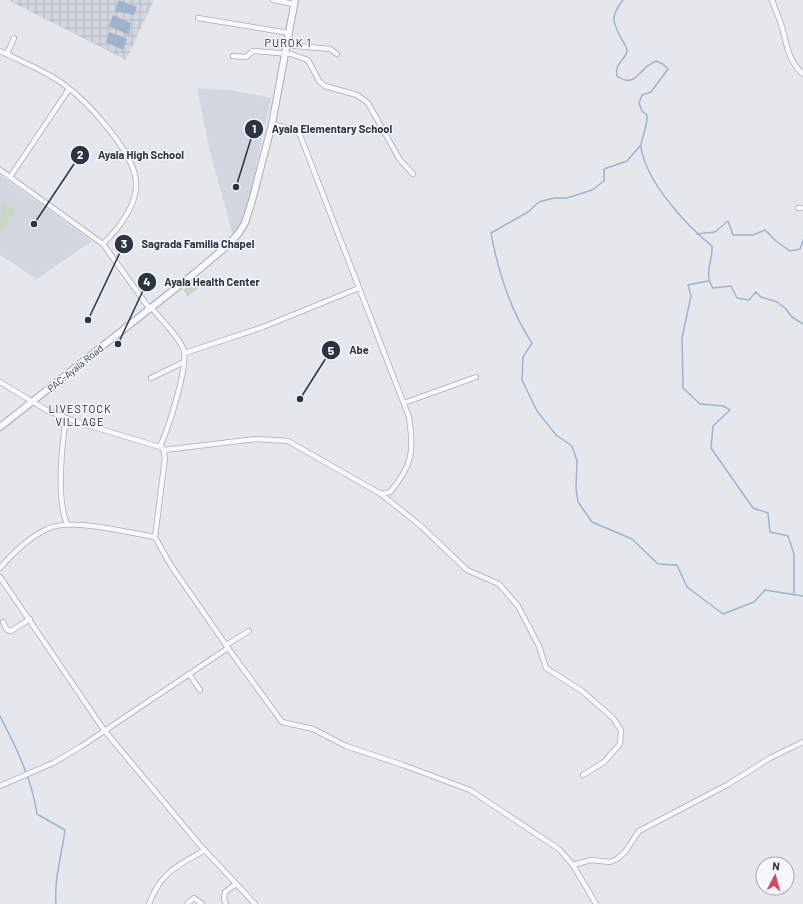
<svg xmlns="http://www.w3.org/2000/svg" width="803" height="904" font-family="Barlow,sans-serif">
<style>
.built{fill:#d2d6de}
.industrial{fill:url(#industrial-grid)}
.grass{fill:url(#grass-tufts)}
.pitch{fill:#c9d6c5}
.water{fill:#9fb4cc}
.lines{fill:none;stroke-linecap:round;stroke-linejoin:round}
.stream{stroke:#9fb4cc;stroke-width:1.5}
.minor-casing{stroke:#a9aeb7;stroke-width:6}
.tertiary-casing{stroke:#a9aeb7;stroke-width:8}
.minor{stroke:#f7f8fa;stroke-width:4.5}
.tertiary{stroke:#f7f8fa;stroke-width:6}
.labels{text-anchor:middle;stroke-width:3;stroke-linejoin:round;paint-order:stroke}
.street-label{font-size:10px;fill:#2b3445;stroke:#f4f6f9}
.neighbourhood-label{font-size:11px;letter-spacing:1px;fill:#1d2536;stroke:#f4f6f9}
.leader{fill:none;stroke:#2b3445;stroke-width:1.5}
.callout-dot{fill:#2b3445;stroke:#f4f6f9;stroke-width:1.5}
.mark-label{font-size:12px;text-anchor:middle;font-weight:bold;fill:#fff}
.callout-label{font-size:11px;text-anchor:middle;font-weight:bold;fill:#2b3445;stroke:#f4f6f9;stroke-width:3;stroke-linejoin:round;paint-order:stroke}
</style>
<defs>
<pattern id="industrial-grid" width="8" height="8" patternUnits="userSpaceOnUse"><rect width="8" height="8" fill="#d2d6de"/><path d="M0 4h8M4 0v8" fill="none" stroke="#b4b8c0"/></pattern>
<pattern id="grass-tufts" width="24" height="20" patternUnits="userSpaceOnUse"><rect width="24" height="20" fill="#c9d6c5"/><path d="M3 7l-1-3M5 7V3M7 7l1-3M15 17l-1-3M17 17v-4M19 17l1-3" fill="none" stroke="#adb8ab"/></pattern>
</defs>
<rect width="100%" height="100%" fill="#e4e7ec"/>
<g class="built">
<path d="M197,88L231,90L271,98L246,215L233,235L210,152Z"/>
<path d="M0,175L92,241L37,279L0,255Z"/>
</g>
<path class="industrial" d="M8,0H154L126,60Z"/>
<path class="grass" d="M196,280L201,286L188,296L183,290Z"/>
<path class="pitch" d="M1,200L16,210L2,230L0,228Z"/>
<g class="water">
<path d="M119,0L137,7L134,15L115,11Z"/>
<path d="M113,15L131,23L129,35L109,26Z"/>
<path d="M109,32L127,39L123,50L106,42Z"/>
</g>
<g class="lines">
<g class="stream">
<path d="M623,0C610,17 612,21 622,40C624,43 627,47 627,51C625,61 614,63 617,76C631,86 636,77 645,68C648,65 653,63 656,61L663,64L668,69L651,92L642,95L639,103L642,111L647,115C648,126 640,142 641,147C646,182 686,225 712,246C713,262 703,274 713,288L731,286L737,298L749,300L756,292L761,297L777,302L785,308L792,317L803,324"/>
<path d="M640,146L627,161L604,169V181L592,190L567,198H554L539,202L528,212L491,233C498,271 510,310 532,343L523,357L522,380L537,411L556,435L572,446L577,461L576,488L578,502L592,522L632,539L658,564L677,565L687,587L723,614L754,602L765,590L803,596"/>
<path d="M697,234L715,232L728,221L733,235H753L765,230L776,241L790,251L800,249L803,240"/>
<path d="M708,281L688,285L691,296L682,338L683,388L700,404L723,406L730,410L713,426L711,448L753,508L768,513L770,532L788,536L794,554V595"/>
<path d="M0,716C16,747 32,779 37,814L65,830C62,854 54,879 56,904"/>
</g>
<defs>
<g id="minor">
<path d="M273,0L294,4"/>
<path d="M772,0C775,8 778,16 781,24C787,43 787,60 803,74"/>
<path d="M198,18L289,33"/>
<path d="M286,45L330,49L337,54"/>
<path d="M0,51C20,61 43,70 62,83C86,100 133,150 136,181C138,204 119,228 103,244"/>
<path d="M7,54L14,38"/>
<path d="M233,56L246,57L253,51L291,54L308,60L319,81L325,86L357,95L368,103L400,160L413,174"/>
<path d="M272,124L294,130L300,135L409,417C414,451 413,465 390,492L381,494"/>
<path d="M0,170L103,244L149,308"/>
<path d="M10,177L69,89"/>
<path d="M798,208H803"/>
<path d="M151,307C161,320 176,333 183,348C190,362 168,430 160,446"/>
<path d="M185,353L263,327L359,288"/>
<path d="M151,378L184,362"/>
<path d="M0,382L48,411L74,421L163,448L165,458L155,537L170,564L228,648L82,746L53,763L0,786"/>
<path d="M404,403L476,377"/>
<path d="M66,418C62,445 56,499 67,524"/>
<path d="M164,450L256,439L288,441L381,494L421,526L467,570L499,584L518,606L539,646L546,668L582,691L613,718L621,730L620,744L604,762L583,775"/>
<path d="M0,568C12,554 30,537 47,529C70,517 129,533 155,537"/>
<path d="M0,577L104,730L199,844L255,904"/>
<path d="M3,622L7,630L11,631L30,619"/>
<path d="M226,645L249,631"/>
<path d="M228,648L282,722L313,729L346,746L403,765L470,790L559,849L573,865L596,904"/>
<path d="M189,674L200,690"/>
<path d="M573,865L591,860L610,862L617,859L625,852L639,831L727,785L770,758L803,742"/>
<path d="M149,904C161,872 177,866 205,850"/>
<path d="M187,904L194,898L202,904"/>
<path d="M226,904L224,899L225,892L236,884"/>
</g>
<path id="tertiary" d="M0,427L195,273L228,245L238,234L245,223L252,201L272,124L295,0"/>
</defs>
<use href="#minor" class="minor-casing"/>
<use href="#tertiary" class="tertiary-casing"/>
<use href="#minor" class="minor"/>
<use href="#tertiary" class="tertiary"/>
</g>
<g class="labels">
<g class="street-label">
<text transform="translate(75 368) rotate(-39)" y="4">PAC-Ayala Road</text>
</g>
<g class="neighbourhood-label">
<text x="288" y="47">PUROK 1</text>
<text x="80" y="413">LIVESTOCK<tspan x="80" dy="13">VILLAGE</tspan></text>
</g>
</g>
<path class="leader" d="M236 187L254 129M34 224L80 155M88 320L124 244M118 344L147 282M300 399L331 350"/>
<g class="callout-dot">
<circle cx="236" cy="187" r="4"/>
<circle cx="34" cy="224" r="4"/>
<circle cx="88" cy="320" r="4"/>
<circle cx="118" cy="344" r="4"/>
<circle cx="300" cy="399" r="4"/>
<circle cx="254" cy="129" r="10"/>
<circle cx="80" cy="155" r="10"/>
<circle cx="124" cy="244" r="10"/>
<circle cx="147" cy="282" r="10"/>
<circle cx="331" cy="350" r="10"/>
</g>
<g class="mark-label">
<text x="254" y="133">1</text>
<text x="80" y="159">2</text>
<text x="124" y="248">3</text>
<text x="147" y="286">4</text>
<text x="331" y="355">5</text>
</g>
<g class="callout-label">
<text x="332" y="133">Ayala Elementary School</text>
<text x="141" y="159">Ayala High School</text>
<text x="198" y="248">Sagrada Familia Chapel</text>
<text x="212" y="286">Ayala Health Center</text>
<text x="359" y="354">Abe</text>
</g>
<g transform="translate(775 876) rotate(6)"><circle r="19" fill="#f4f6f9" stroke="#a4a8b1"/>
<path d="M0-3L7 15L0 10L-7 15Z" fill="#d1495b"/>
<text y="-6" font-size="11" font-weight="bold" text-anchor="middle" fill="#2b3445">N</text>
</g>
</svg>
